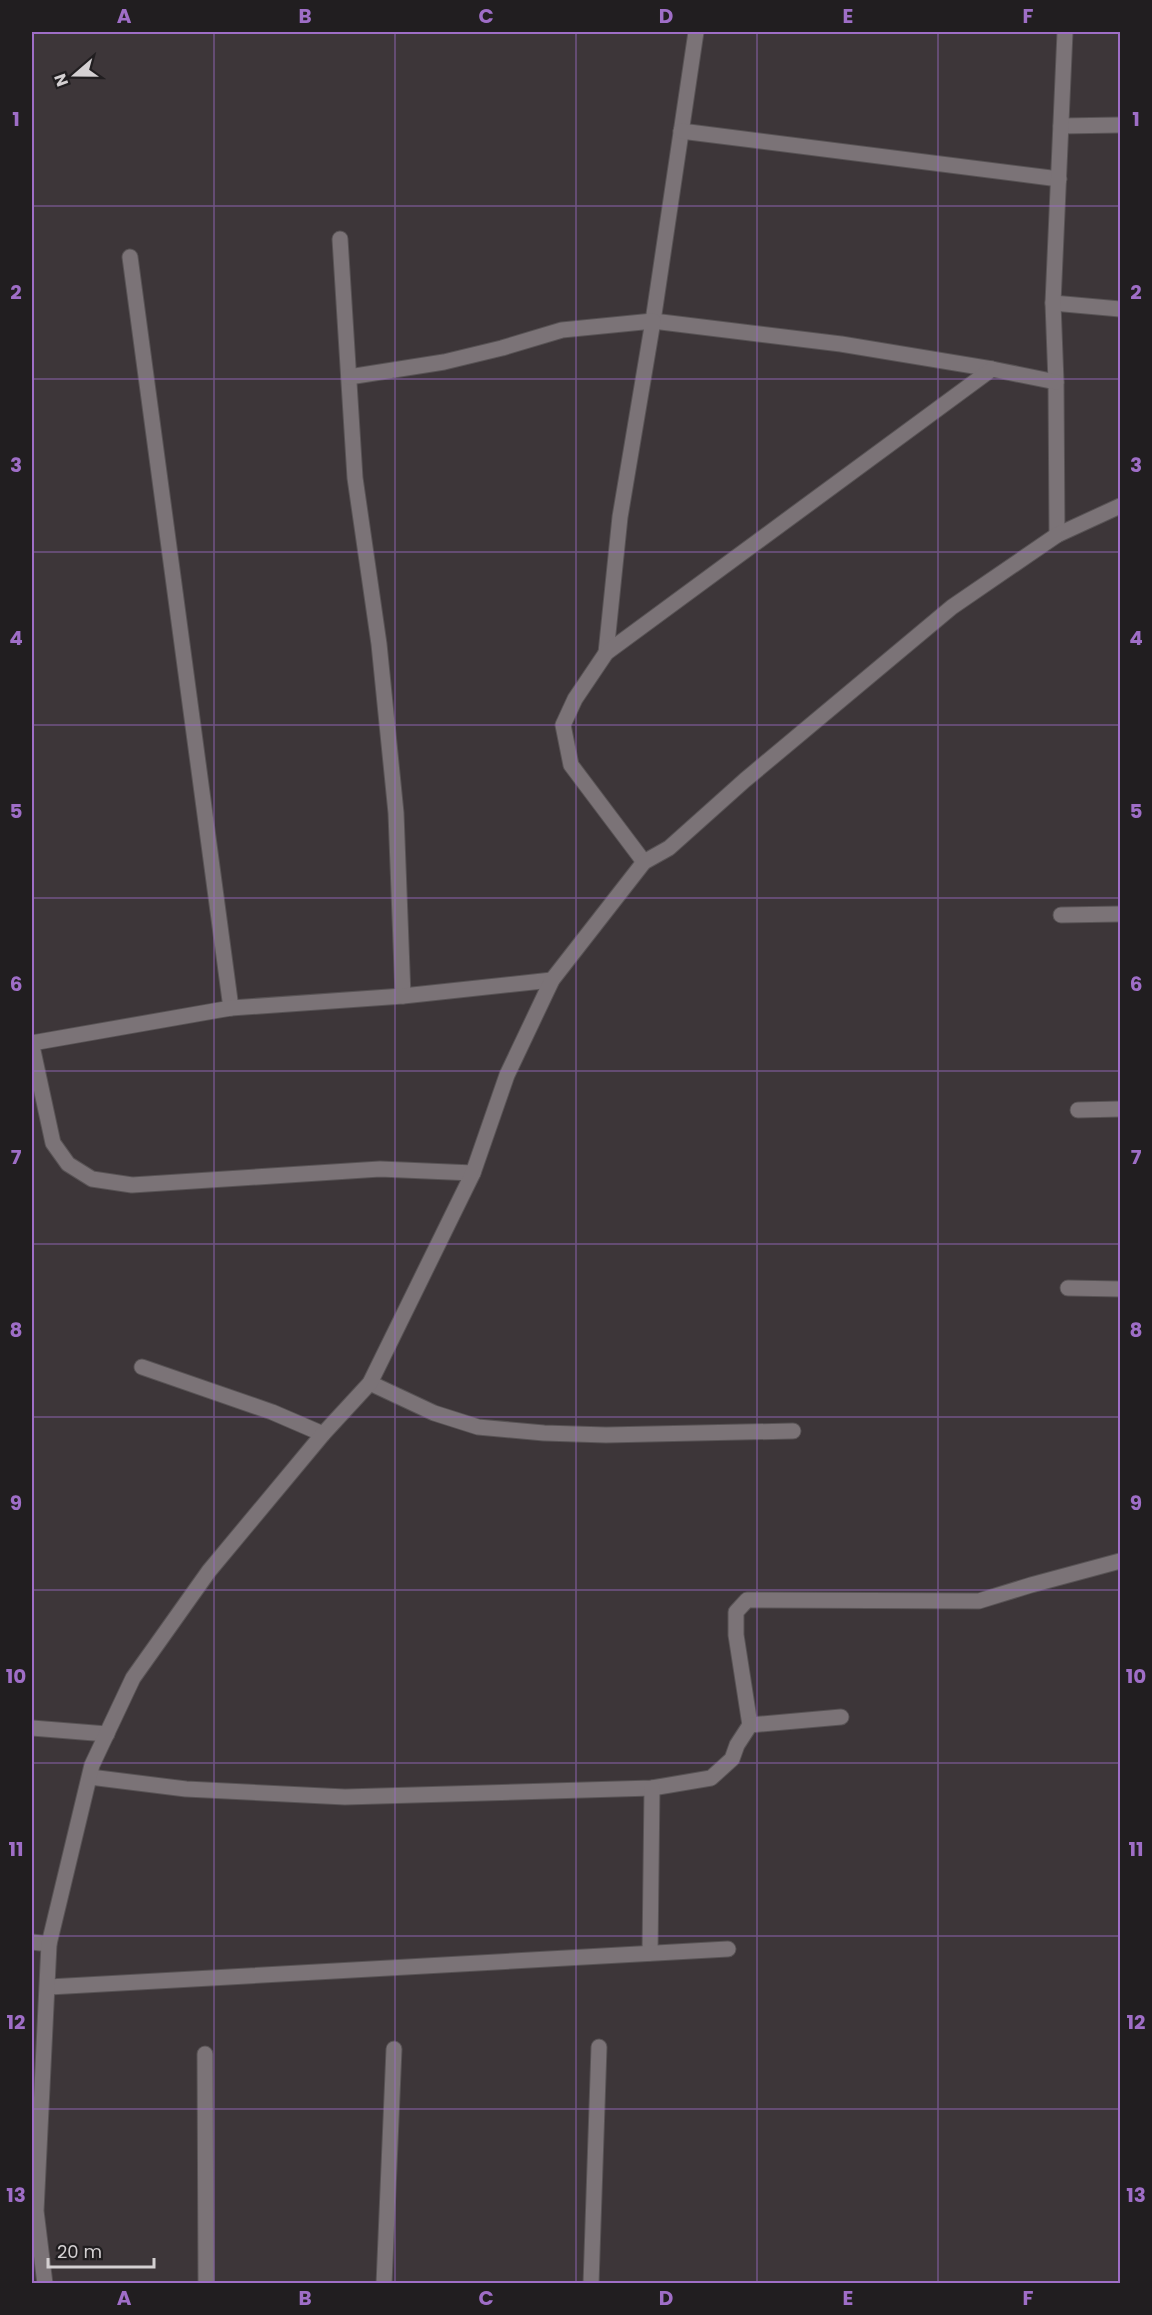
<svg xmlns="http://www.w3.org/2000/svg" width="1152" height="2315" font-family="Poppins,sans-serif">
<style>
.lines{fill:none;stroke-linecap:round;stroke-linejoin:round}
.minor-casing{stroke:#585355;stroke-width:17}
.minor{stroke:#7b7377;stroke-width:15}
.grid{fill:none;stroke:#9f6ec7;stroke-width:1.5;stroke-opacity:0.55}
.neatline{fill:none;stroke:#9f6ec7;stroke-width:2}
.grid-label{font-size:20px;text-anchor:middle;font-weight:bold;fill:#9f6ec7}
</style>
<rect width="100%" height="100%" fill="#3d3639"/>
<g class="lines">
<defs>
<g id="minor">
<path d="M696,32L653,321L841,344L992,369"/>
<path d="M1061,126L1120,125"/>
<path d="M681,131L1059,179"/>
<path d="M340,239L355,478L379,644L396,813L403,996"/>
<path d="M130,257L231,1008"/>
<path d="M1053,303L1120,309"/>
<path d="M349,377L444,362L502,348L562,330L653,321L620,517L606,653"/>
<path d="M1057,535L1056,382L1053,303L1065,32"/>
<path d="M644,862L571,765L563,725L575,699L606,653L992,369L1056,382"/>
<path d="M1061,915L1120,914"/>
<path d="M32,1043L231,1008L403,996L552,980"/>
<path d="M32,1046L53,1143L68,1164L92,1179L132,1185L380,1169L473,1173"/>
<path d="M1078,1110L1120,1109"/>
<path d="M1068,1288L1120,1289"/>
<path d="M142,1367L272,1412L323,1434"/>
<path d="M370,1383L434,1413L478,1427L544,1433L606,1435L793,1431"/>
<path d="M750,1725L736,1635V1612L747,1600L979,1601L1031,1585L1120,1561"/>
<path d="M32,1728L107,1734"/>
<path d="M90,1777L186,1789L345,1797L652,1788L711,1778L732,1759L737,1745L750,1725L841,1717"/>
<path d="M32,1942L49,1944"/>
<path d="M650,1953L652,1788"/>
<path d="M49,1987L728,1949"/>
<path d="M205,2054L206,2284"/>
<path d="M45,2284L36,2211L49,1944L92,1765L133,1678L209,1571L323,1434L370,1383L473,1173L507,1075L552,980L644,862L669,848L745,780L952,607L1057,535L1120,506"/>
<path d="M384,2284L394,2049"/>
<path d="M591,2284L599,2047"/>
</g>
</defs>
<use href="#minor" class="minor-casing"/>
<use href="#minor" class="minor"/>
</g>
<path class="grid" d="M214,32V2284M395,32V2284M576,32V2284M757,32V2284M938,32V2284M32,206H1120M32,379H1120M32,552H1120M32,725H1120M32,898H1120M32,1071H1120M32,1244H1120M32,1417H1120M32,1590H1120M32,1763H1120M32,1936H1120M32,2109H1120"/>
<rect width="1152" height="2315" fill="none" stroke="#211e20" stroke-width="66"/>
<g transform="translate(75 75) rotate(250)" stroke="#211e20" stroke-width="4.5" paint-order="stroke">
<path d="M0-4.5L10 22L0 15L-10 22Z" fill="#d4d0d2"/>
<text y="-9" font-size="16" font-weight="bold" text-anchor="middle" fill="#d4d0d2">N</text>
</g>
<path d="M48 2258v9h106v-9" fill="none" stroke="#d4d0d2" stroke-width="3"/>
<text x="57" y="2258" font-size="18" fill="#d4d0d2" stroke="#211e20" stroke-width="4.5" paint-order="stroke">20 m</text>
<rect x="33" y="33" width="1086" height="2249" class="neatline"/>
<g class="grid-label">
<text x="124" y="23">A</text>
<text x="305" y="23">B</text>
<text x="486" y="23">C</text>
<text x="666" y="23">D</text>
<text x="848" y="23">E</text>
<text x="1028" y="23">F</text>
<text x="16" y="126">1</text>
<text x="1136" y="126">1</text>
<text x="16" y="299">2</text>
<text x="1136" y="299">2</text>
<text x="16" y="472">3</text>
<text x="1136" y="472">3</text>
<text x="16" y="645">4</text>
<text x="1136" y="645">4</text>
<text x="16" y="818">5</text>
<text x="1136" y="818">5</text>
<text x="16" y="991">6</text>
<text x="1136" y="991">6</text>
<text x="16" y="1164">7</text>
<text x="1136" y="1164">7</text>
<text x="16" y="1337">8</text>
<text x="1136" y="1337">8</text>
<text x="16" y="1510">9</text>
<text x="1136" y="1510">9</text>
<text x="16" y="1683">10</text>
<text x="1136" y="1683">10</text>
<text x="16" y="1856">11</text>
<text x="1136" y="1856">11</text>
<text x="16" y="2029">12</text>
<text x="1136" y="2029">12</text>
<text x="16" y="2202">13</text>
<text x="1136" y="2202">13</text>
<text x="124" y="2305">A</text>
<text x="305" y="2305">B</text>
<text x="486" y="2305">C</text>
<text x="666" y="2305">D</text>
<text x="848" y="2305">E</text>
<text x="1028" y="2305">F</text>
</g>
</svg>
